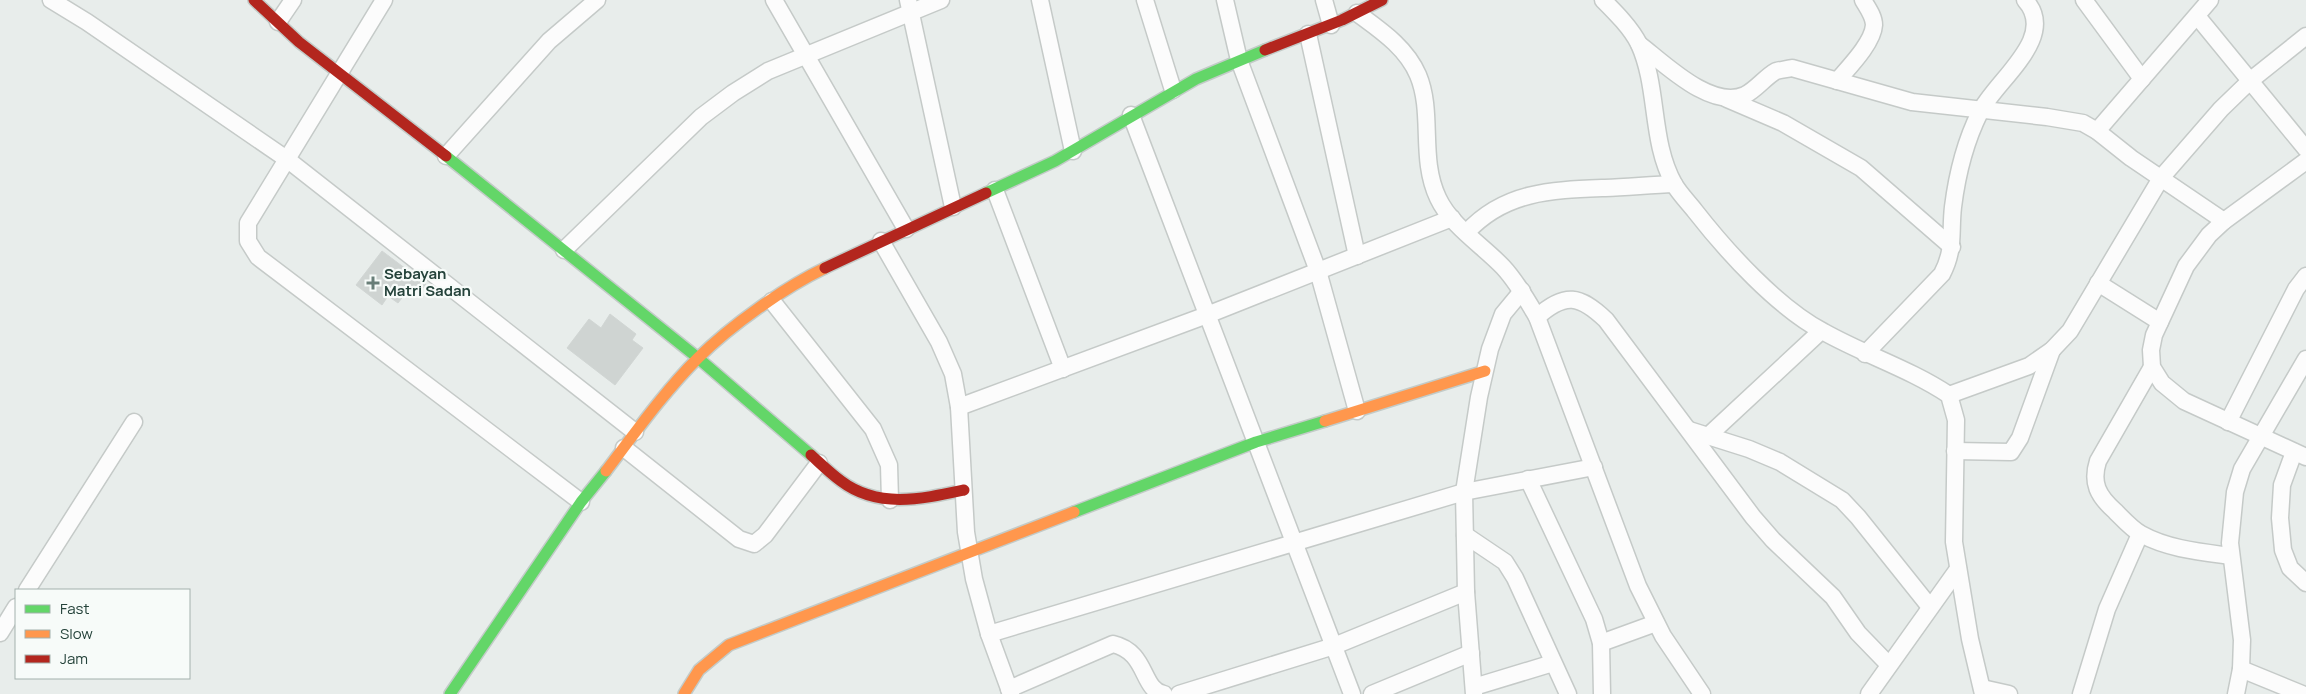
<svg xmlns="http://www.w3.org/2000/svg" width="2306" height="694" font-family="Manrope,sans-serif">
<style>
.building{fill:#cfd4d2;stroke:#d1d6d4}
.lines{fill:none;stroke-linecap:round;stroke-linejoin:round}
.street-casing{stroke:#c5cac8;stroke-width:19}
.fast-casing{stroke:#c3cbc8;stroke-width:14}
.slow-casing{stroke:#c3cbc8;stroke-width:14}
.jam-casing{stroke:#c3cbc8;stroke-width:14}
.street{stroke:#fcfcfc;stroke-width:16}
.fast{stroke:#63d668;stroke-width:11}
.slow{stroke:#ff974d;stroke-width:11}
.jam{stroke:#b3261e;stroke-width:11}
.poi-dot{fill:#697e78;stroke:#f7fbf9;stroke-width:2}
.labels{text-anchor:middle;stroke-width:4.5;stroke-linejoin:round;paint-order:stroke}
.poi-label{font-size:15px;font-weight:bold;fill:#24423a;stroke:#f7fbf9;text-anchor:start}
</style>
<rect width="100%" height="100%" fill="#e8edeb"/>
<g class="building">
<path d="M382,251L426,284L416,297L408,290L398,303L388,296L382,305L356,285Z"/>
<path d="M610,314L636,334L632,340L643,348L615,385L567,348L589,319L601,328Z"/>
</g>
<g class="lines">
<defs>
<g id="street">
<path d="M51,0L87,22L288,160L635,432"/>
<path d="M384,0L248,223V241L258,257L581,502"/>
<path d="M774,0L906,229"/>
<path d="M908,0L953,207"/>
<path d="M1040,0L1073,151"/>
<path d="M1145,0L1173,90"/>
<path d="M1225,0L1239,60L1318,271L1357,411"/>
<path d="M1324,0L1331,25"/>
<path d="M1603,0C1616,13 1631,28 1639,44C1659,88 1650,141 1674,184C1679,193 1688,202 1695,211C1727,252 1778,308 1824,332C1865,355 1910,369 1949,395L1956,420L1954,542L1970,639L1983,694"/>
<path d="M2084,0L2142,79"/>
<path d="M1357,13C1380,30 1406,47 1418,75C1434,113 1419,158 1438,198C1451,226 1482,245 1503,267C1517,282 1527,300 1537,317L1638,586L1663,636L1702,694"/>
<path d="M2197,16L2306,149"/>
<path d="M278,22L293,0"/>
<path d="M1308,34L1357,256"/>
<path d="M1639,44C1665,64 1711,110 1745,95C1757,89 1765,77 1776,71C1781,70 1787,69 1792,68L1912,102L2047,117L2083,123L2097,131L2131,158L2224,221"/>
<path d="M1837,81C1848,68 1873,43 1874,25C1874,16 1867,7 1863,0"/>
<path d="M1727,99L1783,123L1861,168L1952,247"/>
<path d="M1131,115L1352,694"/>
<path d="M2097,131L2210,0"/>
<path d="M446,156L549,41L597,0"/>
<path d="M2306,161L2224,221L2209,235L2186,266L2154,335L2151,350L2152,367L2162,383L2184,401L2306,457"/>
<path d="M995,190L1063,369"/>
<path d="M1467,232C1505,191 1552,190 1605,188C1628,187 1651,185 1674,184"/>
<path d="M881,241L939,342L953,374L959,407L966,532L974,579L989,634L1011,694"/>
<path d="M564,250L701,117L733,93L768,71L941,0"/>
<path d="M2098,283L2160,322"/>
<path d="M772,301L873,429L889,465L890,500"/>
<path d="M1537,317C1565,292 1580,295 1606,320L1753,517L1773,540L1833,597L1858,633L1889,665"/>
<path d="M1865,354L1942,274C1955,249 1950,233 1953,207C1957,175 1965,142 1980,112C1996,80 2059,37 2025,0"/>
<path d="M2152,367L2098,461C2091,483 2098,496 2115,511C2123,519 2132,529 2141,534C2168,549 2201,552 2231,556"/>
<path d="M1949,395L2029,366L2052,350L2070,331L2161,178L2221,109L2251,80L2306,36"/>
<path d="M959,407L1207,315L1452,218"/>
<path d="M2228,422L2296,289L2306,276"/>
<path d="M1689,430L1749,449L1780,462L1842,500L1858,517L1930,607"/>
<path d="M1708,436L1821,331"/>
<path d="M624,448L739,539L754,544L765,535L819,463"/>
<path d="M1955,451L2011,452L2020,438L2052,350"/>
<path d="M2294,452L2282,485L2280,518L2283,550L2290,568L2306,583"/>
<path d="M1528,479L1594,619L1601,643L1602,694"/>
<path d="M1465,535L1505,562L1515,578L1568,694"/>
<path d="M27,590L134,422"/>
<path d="M0,633L16,607"/>
<path d="M989,634L1464,492L1594,467"/>
<path d="M1601,643L1656,623"/>
<path d="M2241,669L2302,694"/>
<path d="M1474,687L1553,663"/>
<path d="M1982,688L2009,694"/>
<path d="M1009,689L1113,644C1148,652 1141,690 1164,694"/>
<path d="M1179,694L1334,646L1466,592"/>
<path d="M1372,694L1471,653"/>
<path d="M1474,694L1466,592L1464,492L1479,397L1490,349L1503,314L1522,291"/>
<path d="M1869,694L1958,569"/>
<path d="M2081,694L2107,609L2140,534"/>
<path d="M2236,694L2241,669L2242,640L2230,543L2235,492L2242,469L2306,359"/>
</g>
<g id="fast">
<path d="M446,156L698,358L811,455"/>
<path d="M986,193L1055,161L1196,79L1265,50"/>
<path d="M1074,512L1256,442L1325,421"/>
<path d="M450,694L581,502L606,471"/>
</g>
<g id="slow">
<path d="M1325,421L1485,371"/>
<path d="M606,471C635,433 664,392 698,358C730,326 785,287 825,268"/>
<path d="M684,694L699,670L729,645L1074,512"/>
</g>
<g id="jam">
<path d="M254,0L299,42L446,156"/>
<path d="M1265,50L1342,20L1382,0"/>
<path d="M825,268L986,193"/>
<path d="M811,455C821,464 830,473 841,481C878,509 922,499 964,490"/>
</g>
</defs>
<use href="#street" class="street-casing"/>
<use href="#fast" class="fast-casing"/>
<use href="#slow" class="slow-casing"/>
<use href="#jam" class="jam-casing"/>
<use href="#street" class="street"/>
<use href="#fast" class="fast"/>
<use href="#slow" class="slow"/>
<use href="#jam" class="jam"/>
</g>
<path class="poi-dot" d="M370.5 275.5h5v5h5v5h-5v5h-5v-5h-5v-5h5z"/>
<g class="labels">
<g class="poi-label">
<text x="384" y="279">Sebayan<tspan x="384" dy="17">Matri Sadan</tspan></text>
</g>
</g>
<rect x="15" y="589" width="175" height="90" fill="#f7fbf9" stroke="#a3b1ad"/>
<rect x="25" y="605" width="25" height="8" fill="#63d668" stroke="#a3b1ad"/>
<text x="60" y="614" font-size="15" fill="#24423a">Fast</text>
<rect x="25" y="630" width="25" height="8" fill="#ff974d" stroke="#a3b1ad"/>
<text x="60" y="639" font-size="15" fill="#24423a">Slow</text>
<rect x="25" y="655" width="25" height="8" fill="#b3261e" stroke="#a3b1ad"/>
<text x="60" y="664" font-size="15" fill="#24423a">Jam</text>
</svg>
